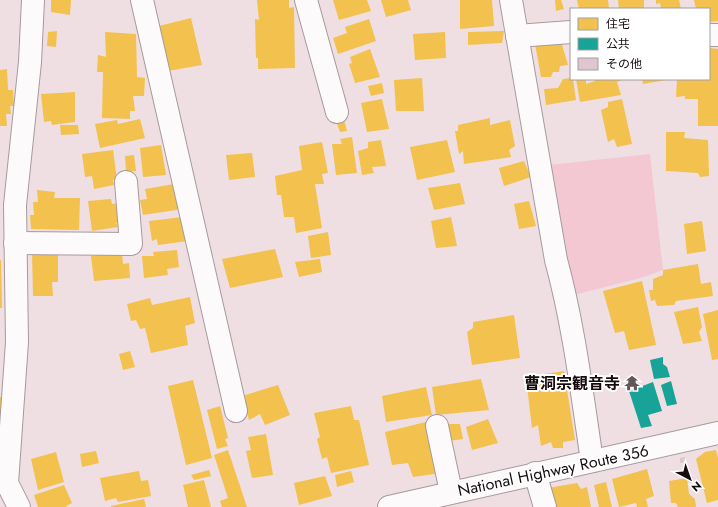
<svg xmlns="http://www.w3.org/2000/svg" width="718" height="507" font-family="Jost,'Noto Sans JP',sans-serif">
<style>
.green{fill:#f3c8d2}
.homes{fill:#f2c14e}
.public{fill:#17a398}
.building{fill:#e0c7cd}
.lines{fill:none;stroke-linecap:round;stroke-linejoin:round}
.street-casing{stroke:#a69a9d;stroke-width:24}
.highway-casing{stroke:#a69a9d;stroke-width:24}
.street{stroke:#fdfafb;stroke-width:22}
.highway{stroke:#fdfafb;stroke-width:22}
.labels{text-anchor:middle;stroke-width:4;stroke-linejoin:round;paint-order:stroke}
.poi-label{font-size:16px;font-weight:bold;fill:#160c0e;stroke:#fff;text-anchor:end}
.street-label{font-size:16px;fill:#160c0e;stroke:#fff}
</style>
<rect width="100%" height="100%" fill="#efdfe2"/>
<path class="green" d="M650,154L663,270L644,277L566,297L540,166Z"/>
<g class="homes">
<path d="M51,0H71L70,15L51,12Z"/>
<path d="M257,0H289V8L294,7L295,68L258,69V58H256L255,19L259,20Z"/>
<path d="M333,0H367L371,11L339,20Z"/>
<path d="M381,0H408L411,10L386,17Z"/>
<path d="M460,0H492L494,26L460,29Z"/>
<path d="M555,0H561L564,9L556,11Z"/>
<path d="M577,0H608L609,9H579Z"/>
<path d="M618,0H644V9H619Z"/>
<path d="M656,0H679L681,9H661L660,3L656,4Z"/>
<path d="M694,0H718V21L709,22V9H696Z"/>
<path d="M191,18L202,65L168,71L159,26Z"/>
<path d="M369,19L376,41L338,54L333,38L347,33L345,27Z"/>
<path d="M57,31L56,47L47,46L48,32Z"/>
<path d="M504,31L502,43L468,45V32Z"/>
<path d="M105,32L136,34L137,77L145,78L144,96H133L135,111H130V119L102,118L103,72H97L98,55L106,57Z"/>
<path d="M445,32L446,58L415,60L413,34Z"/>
<path d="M560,38L568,65L560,66L559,72H553L551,77H541L535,44Z"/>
<path d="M710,48L718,49V126H698V99H685V96L676,97L677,79H709Z"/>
<path d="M370,49L380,77L355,83L349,64L352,63L350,57Z"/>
<path d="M7,69L8,90H13L14,106H10L11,114H6L7,126H0V70Z"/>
<path d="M422,78L424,111H396L394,80Z"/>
<path d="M571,78L573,79L576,100L546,105L544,89L558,88L563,79Z"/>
<path d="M576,79H586V84L595,81V79H624L617,82L621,95L580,102Z"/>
<path d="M642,79H666V80L643,84Z"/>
<path d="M382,83L384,93L371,96L368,86Z"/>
<path d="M75,92V122L52,125L51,121L44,122L41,94Z"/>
<path d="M382,99L389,129L367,132L361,103Z"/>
<path d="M622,99L632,144L617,147L614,139L608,142L601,110L608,107V102Z"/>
<path d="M343,116L347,131L340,132L335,118Z"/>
<path d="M490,118V125L510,120L515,146L509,150L511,157L464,164L463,151L459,154L455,131H458V125Z"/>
<path d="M140,119L145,138L100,148L95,124L117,120L118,124Z"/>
<path d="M60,125H78L79,134L61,135Z"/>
<path d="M666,132H685L684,138L708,140L709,176L700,177L698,173L666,171Z"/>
<path d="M352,137L357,173L336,175L332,144H342L340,139Z"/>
<path d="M381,140L386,166L372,167L374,173L362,175L358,151L368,148V142Z"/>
<path d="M447,140L455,172L417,180L410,147Z"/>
<path d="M322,142L328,173L322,174L324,184H315L322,228L296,233L294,217H284L281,195H277L275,176L302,170L299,146Z"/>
<path d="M161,145L166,175L143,177L140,148Z"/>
<path d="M113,150L117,180H113L114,185L94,189L92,176L85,177L82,154Z"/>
<path d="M252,153L255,177L229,180L226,155Z"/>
<path d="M134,155L136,171L126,172L125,156Z"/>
<path d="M524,161L531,177L504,186L499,168Z"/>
<path d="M460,183L465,204L434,210L428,188Z"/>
<path d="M174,184L175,196L180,195L183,209L143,215L140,200L147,199L145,189Z"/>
<path d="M37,190L55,192L54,198H80L79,230L31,229L30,215H34L33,202H38Z"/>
<path d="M111,199L112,204L118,203L121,221L116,223L118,227L92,231L88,201Z"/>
<path d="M529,201L536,226L519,229L514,204Z"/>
<path d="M183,217L188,241L158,245L157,239L152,241L149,221Z"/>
<path d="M451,217L457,246L436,248L431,221Z"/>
<path d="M702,221L706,251L687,254L684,224Z"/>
<path d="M328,232L331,255L311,258L308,236Z"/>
<path d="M275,249L283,277L230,288L222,259Z"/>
<path d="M177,250L179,267L167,269L168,275L144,278L142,256H154L153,252Z"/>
<path d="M32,252H58V282H52L53,296H33Z"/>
<path d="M122,253L123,264L129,263L130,278L94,281L91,256Z"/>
<path d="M320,259L322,272L299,277L295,262Z"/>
<path d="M0,260H1L2,308H0Z"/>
<path d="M698,264L701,284L711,282L713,296L676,301L674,305L657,306L655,300L651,301L649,290H653V279L663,275V270Z"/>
<path d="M642,281L656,345L629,350L624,331L615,333L603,291Z"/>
<path d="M190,297L195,323L185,326L188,345L151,353L145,328L140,329L136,320L131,321L127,304L150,298L152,305Z"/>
<path d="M698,307L702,327L699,332L702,341L683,344L674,312Z"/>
<path d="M718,310V359L712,360L703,314Z"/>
<path d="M514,315L520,358L472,365L467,332L473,328V322Z"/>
<path d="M130,351L135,367L123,370L119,354Z"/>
<path d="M564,371L575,440L563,442V448H553L551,442L541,446L538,425L532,428L527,386L531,385V376Z"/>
<path d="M481,379L489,410L436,415L432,387Z"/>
<path d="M193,380L212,458L186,465L168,386Z"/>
<path d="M278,385L290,415L265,425L260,414L249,420L242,396Z"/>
<path d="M426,387L432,415L386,422L382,396Z"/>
<path d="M0,397L4,398L1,422L0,421Z"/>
<path d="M220,406L228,438L225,439L228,446L217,449L207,410Z"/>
<path d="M351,406L354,420H359L369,465L331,473L327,457L322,459L317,439L320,437L314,413Z"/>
<path d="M488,419L498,443L472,450L466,427Z"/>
<path d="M430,421L441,473L413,477L408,463L392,465L385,432Z"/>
<path d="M444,424H460L463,439L448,441Z"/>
<path d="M266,434L273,475L252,478L246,451L251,450L248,437Z"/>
<path d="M228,450L247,507H222L220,501L228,498L214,455Z"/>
<path d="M716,450L718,458V500L707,503L696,459L705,452Z"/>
<path d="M96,451L99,463L82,467L80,454Z"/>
<path d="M56,452L64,482L38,490L31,459Z"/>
<path d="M647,469L654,496L646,499L648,507H637L636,503L619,507L612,479Z"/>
<path d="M209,470L211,476L194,480L191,475Z"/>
<path d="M139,471L141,481L148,480L151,496L118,502L116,498L105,501L100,478Z"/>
<path d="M351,471L354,482L337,487L335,475Z"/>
<path d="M325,476L332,496L299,505L294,483Z"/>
<path d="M687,478L689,494L695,499L696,507H678L676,503H671L669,481Z"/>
<path d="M204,480L211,507H188L183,485Z"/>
<path d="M606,482L612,507H599L594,485Z"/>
<path d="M577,483L581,489L587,487L591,507H553L548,488Z"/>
<path d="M64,485L72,503L66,506L67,507H38L34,495Z"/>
<path d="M144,499L146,507H111V506Z"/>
</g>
<g class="public">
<path d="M663,357V364L667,367L670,377L654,379L650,360Z"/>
<path d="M671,381L677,404L667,406L661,385Z"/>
<path d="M653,382L662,411L648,415L652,426L641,428L629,391Z"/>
</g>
<path class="building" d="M685,457L686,462L680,463V458Z"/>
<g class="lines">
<defs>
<g id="street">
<path d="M142,0L236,411"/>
<path d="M306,0L337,112"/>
<path d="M511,0L556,260C574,326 582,394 592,461"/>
<path d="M709,35H718"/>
<path d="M517,36L571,32"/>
<path d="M15,243L131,244L126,182"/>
<path d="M437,426L451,492"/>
<path d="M535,473L545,507"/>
<path d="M19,507L7,483L17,342L15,205L30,62L33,0"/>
</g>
<path id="highway" d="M389,507L718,433"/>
</defs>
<use href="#street" class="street-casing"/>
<use href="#highway" class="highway-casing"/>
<use href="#street" class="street"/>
<use href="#highway" class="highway"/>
</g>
<defs>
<symbol id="temple-bare" viewBox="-9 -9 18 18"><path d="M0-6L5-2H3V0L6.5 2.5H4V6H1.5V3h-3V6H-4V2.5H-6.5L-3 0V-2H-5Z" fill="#625658" stroke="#fff" stroke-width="2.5" paint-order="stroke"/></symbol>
</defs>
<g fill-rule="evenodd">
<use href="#temple-bare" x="621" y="372" width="22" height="22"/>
</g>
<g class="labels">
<g class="poi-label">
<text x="620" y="389">曹洞宗観音寺</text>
</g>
<g class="street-label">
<text transform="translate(553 470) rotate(-12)" y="6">National Highway Route 356</text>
</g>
</g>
<rect x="570" y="8" width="140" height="72" fill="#ffffff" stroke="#a29e9f"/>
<rect x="578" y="18" width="20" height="12" fill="#f2c14e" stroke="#a29e9f"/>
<text x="606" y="28" font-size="12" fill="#160c0e">住宅</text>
<rect x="578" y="38" width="20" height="12" fill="#17a398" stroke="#a29e9f"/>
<text x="606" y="48" font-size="12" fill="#160c0e">公共</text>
<rect x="578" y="58" width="20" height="12" fill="#e0c7cd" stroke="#a29e9f"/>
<text x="606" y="68" font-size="12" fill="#160c0e">その他</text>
<g transform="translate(690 479) rotate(139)" stroke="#ffffff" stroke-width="3" paint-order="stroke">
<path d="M0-3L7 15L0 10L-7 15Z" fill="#160c0e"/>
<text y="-6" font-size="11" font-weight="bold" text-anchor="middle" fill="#160c0e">N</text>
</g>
</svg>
